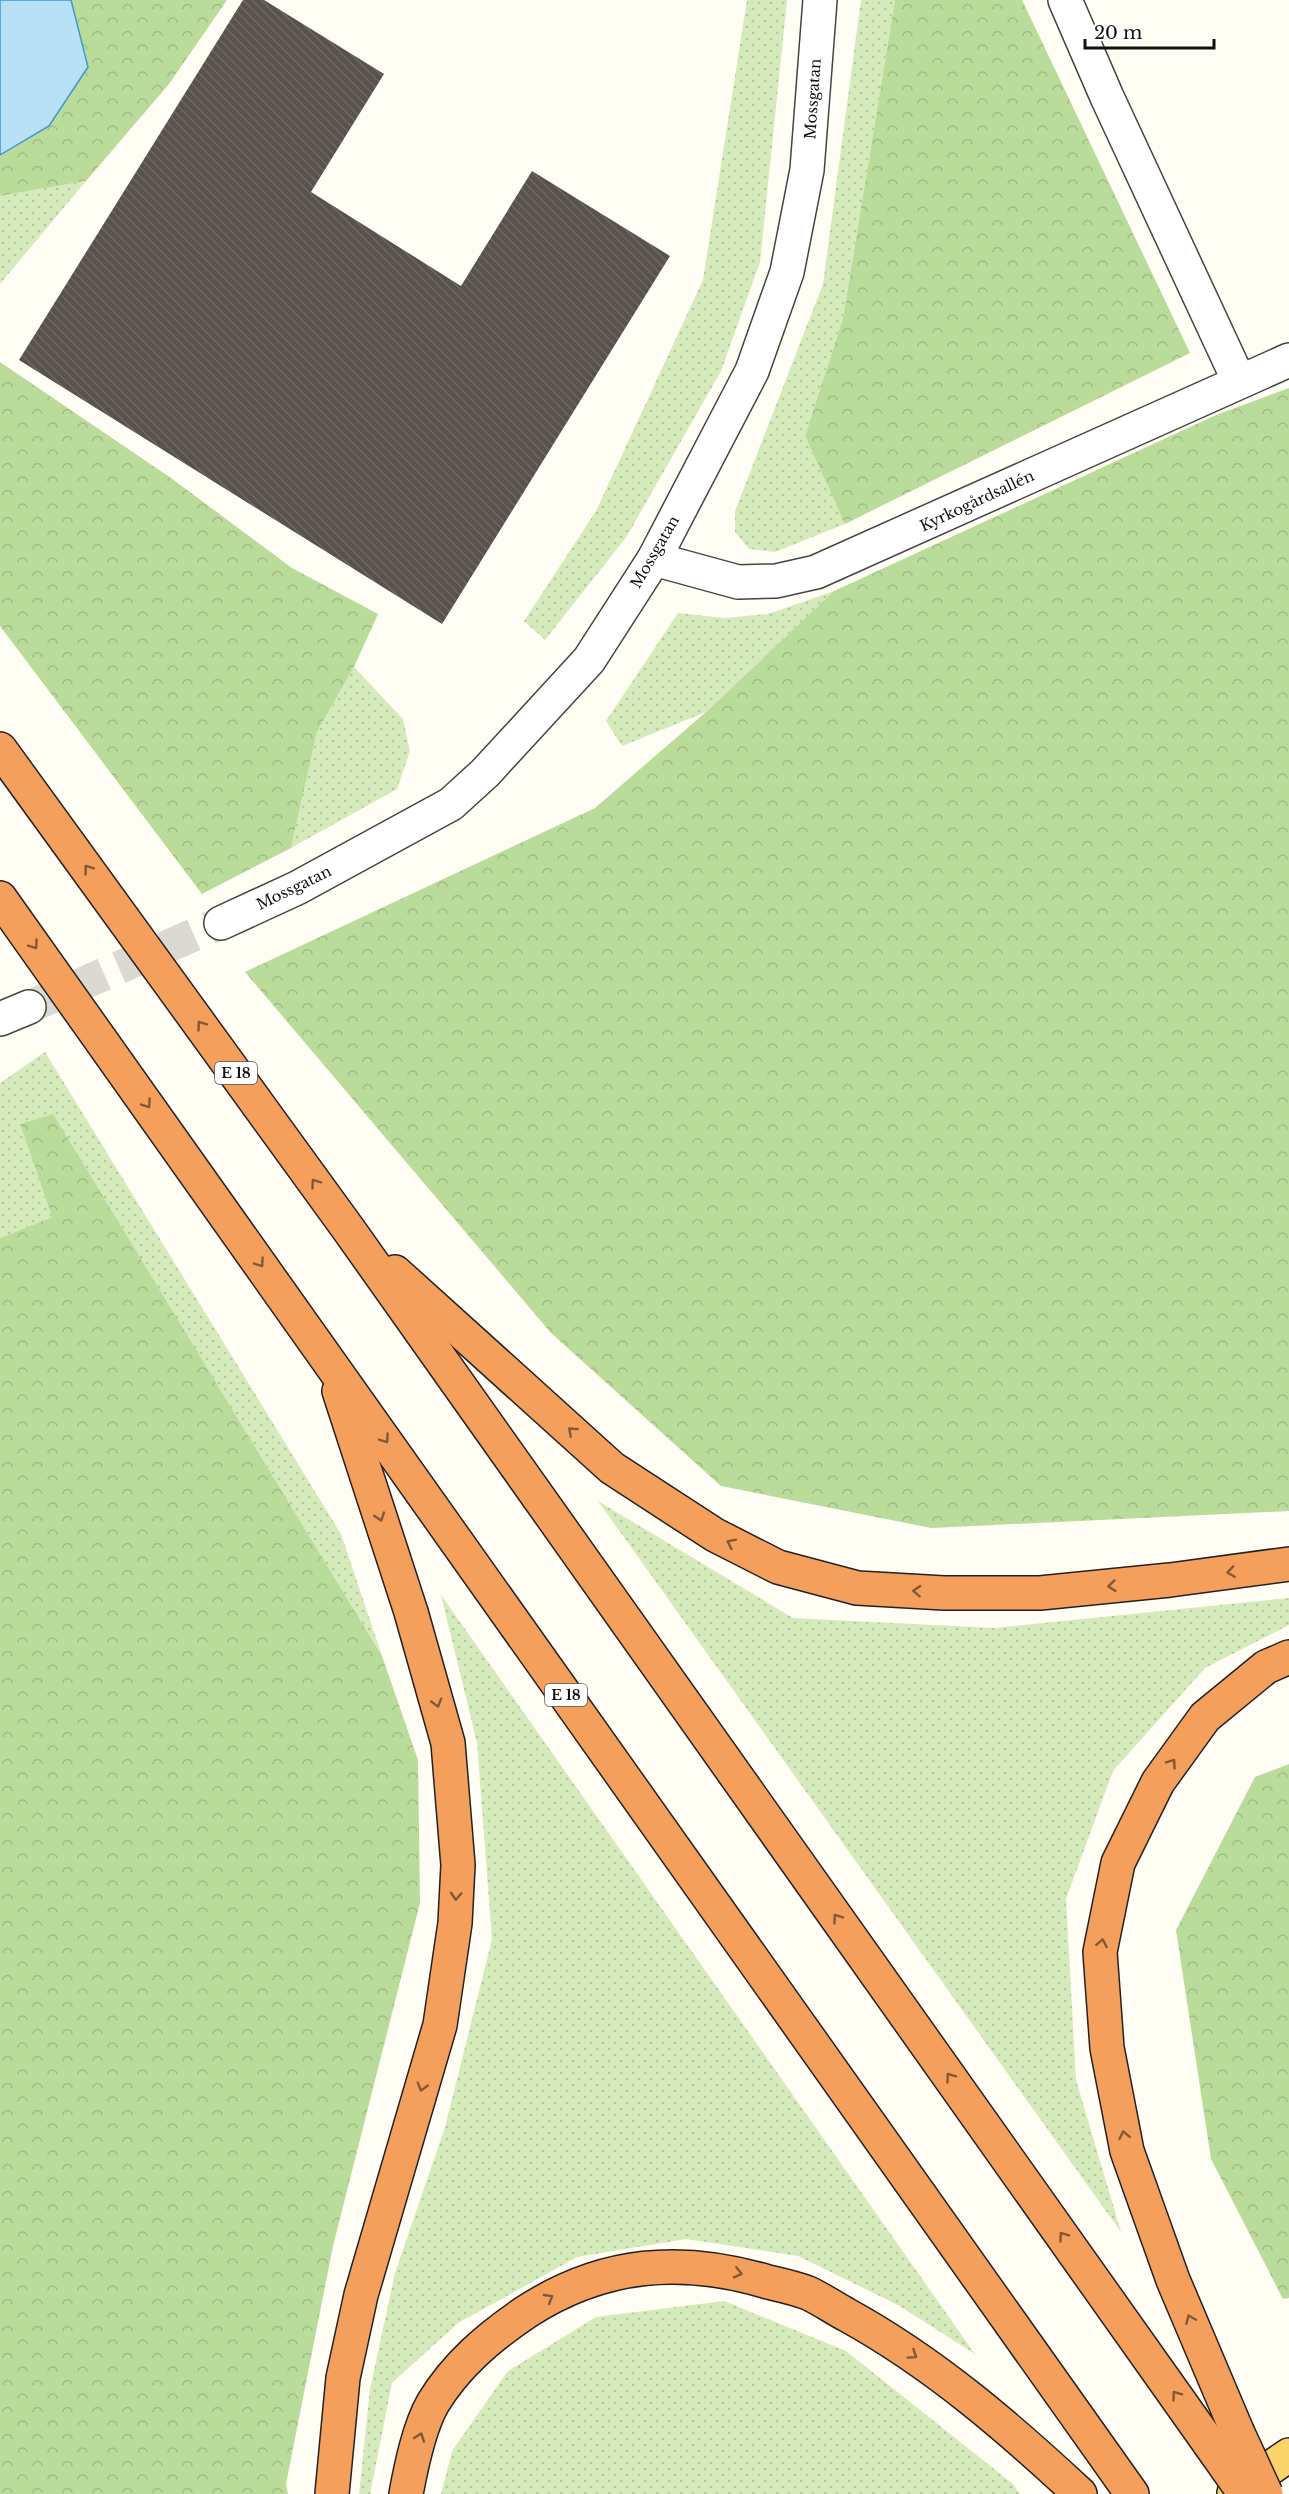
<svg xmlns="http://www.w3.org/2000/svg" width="1289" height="2494" font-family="'Libre Baskerville',serif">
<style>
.grass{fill:url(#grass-dots)}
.forest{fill:url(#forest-crowns)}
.water{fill:#b8e1f7;stroke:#3e98cf;stroke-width:1.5}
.building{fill:url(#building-back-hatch)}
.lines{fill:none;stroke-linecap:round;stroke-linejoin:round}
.minor-tunnel{stroke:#dbdad2;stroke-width:33;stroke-dasharray:33 16;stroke-linecap:butt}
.minor-casing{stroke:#444;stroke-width:36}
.major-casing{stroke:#222;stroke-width:36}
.highway-casing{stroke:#222;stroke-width:36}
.minor{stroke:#fff;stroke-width:33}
.major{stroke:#f9d46a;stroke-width:33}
.highway{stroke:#f59f5c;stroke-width:33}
.highway-bridge-casing{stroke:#222;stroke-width:36;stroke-linecap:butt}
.highway-bridge{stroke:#f59f5c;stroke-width:33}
.oneway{stroke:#835836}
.labels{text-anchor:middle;stroke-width:6;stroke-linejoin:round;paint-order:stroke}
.shield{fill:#fff;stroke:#585858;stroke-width:1.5}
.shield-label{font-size:14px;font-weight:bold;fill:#111}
.street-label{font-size:15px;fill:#111;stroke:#fff}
</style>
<defs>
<pattern id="grass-dots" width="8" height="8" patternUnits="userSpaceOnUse" patternTransform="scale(1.5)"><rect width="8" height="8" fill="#d5ebbc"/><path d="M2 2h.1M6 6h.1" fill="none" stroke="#b6c8a1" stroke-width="1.8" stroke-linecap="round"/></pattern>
<pattern id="forest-crowns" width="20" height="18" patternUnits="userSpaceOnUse" patternTransform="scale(1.5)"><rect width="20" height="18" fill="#badc9b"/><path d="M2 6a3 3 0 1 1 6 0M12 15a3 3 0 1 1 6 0" fill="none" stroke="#9fbc84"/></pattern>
<pattern id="building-back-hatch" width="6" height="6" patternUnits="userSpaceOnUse" patternTransform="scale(1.5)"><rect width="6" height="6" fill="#5a514d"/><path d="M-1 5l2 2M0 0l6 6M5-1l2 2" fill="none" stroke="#6d6662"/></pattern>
</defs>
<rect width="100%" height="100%" fill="#fffdf4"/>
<g class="grass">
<path d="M747,0H787L760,262L721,371L627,536L545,640L524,621L596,511L703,280Z"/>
<path d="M861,0H895L843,318L805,436L845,524L775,552L749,549L735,532V511L823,284Z"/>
<path d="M86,181L0,284V285V196Z"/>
<path d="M834,591L706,712L622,746L606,721L678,613L724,618L768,614Z"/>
<path d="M354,667L403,719L410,751L397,789L291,848L317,732Z"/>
<path d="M45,1052L341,1534L382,1656L53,1115L20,1124L52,1217L0,1238V1083Z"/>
<path d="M598,1501L793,1618L994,1628L1289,1598V1625L1205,1668L1113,1771L1066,1899L1076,2080L1121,2232Z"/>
<path d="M441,1595L975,2354L898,2305L798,2256L686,2239L577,2257L458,2323L392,2383L370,2494H359L370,2389L395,2273L445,2127L492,1939L477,1743Z"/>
<path d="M724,2301L846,2351L1013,2484L1020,2494H441L452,2451L508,2371L596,2317Z"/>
</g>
<g class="forest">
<path d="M71,0H227L169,84L86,181L0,196V155L49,126L88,67Z"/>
<path d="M895,0H1022L1190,353L845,524L805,436L843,318Z"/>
<path d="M0,362L171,478L292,568L378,614L354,667L317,732L291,848L202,894L0,626Z"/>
<path d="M1289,388V1511L931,1528L721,1486L551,1333L245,972L595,808L706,712L834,591L1216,415Z"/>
<path d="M53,1114L382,1656L418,1760L420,1903L333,2246L286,2484L288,2494H0V1238L52,1217L20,1124Z"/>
<path d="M1289,1764V2298L1283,2299L1211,2159L1176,1930L1255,1777Z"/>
</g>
<path class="water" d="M0,0H71L88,67L49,126L0,155Z"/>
<path class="building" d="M243,0H264L384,74L311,192L461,286L532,171L670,256L442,624L19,360Z"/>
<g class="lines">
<path class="minor-tunnel" d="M29,1007L221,923"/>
<defs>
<g id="minor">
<path d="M1065,0L1107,97L1239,381"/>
<path d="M654,559L738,582L776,581L816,572L1289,360"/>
<path d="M221,923L297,888L451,804L485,773L589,660L654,559L752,371L787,272L807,170L820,0"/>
<path d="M0,1019L29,1007"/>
</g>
<path id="major" d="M1234,2493L1289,2455"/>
<g id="highway">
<path d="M0,749L349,1230L1209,2443"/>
<path d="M0,898L1132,2494"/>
<path d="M395,1272L612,1468L715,1535L778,1567L857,1588L944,1593H1040L1170,1580L1289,1564"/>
<path d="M1237,2431L1173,2280L1127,2151L1107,2048L1100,1952L1118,1863L1158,1782L1205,1717L1266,1667L1289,1657"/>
<path d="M332,2494L343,2378L361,2295L440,2025L455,1923L458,1865L448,1743L411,1612L339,1391"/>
<path d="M406,2494C411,2467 419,2427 433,2403C456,2365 489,2337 526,2312C603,2262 682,2256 768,2282C781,2285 795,2288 808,2293C821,2299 834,2308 847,2315C934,2363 1008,2427 1080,2494"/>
</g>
</defs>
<use href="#minor" class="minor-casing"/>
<use href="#major" class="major-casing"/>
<use href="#highway" class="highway-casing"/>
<use href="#minor" class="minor"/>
<use href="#major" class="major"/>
<use href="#highway" class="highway"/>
<defs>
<g id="highway-bridge">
<path d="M1237,2431L1266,2494"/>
<path d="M1209,2443L1245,2494"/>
</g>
</defs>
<use href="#highway-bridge" class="highway-bridge-casing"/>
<use href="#highway-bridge" class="highway-bridge"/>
</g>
<defs><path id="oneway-chevron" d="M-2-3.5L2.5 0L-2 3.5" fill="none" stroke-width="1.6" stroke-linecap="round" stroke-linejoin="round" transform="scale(1.5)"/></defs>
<g class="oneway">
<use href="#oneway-chevron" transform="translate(88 869) rotate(-126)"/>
<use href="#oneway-chevron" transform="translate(34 945) rotate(55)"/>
<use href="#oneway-chevron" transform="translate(201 1025) rotate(-126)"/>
<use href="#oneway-chevron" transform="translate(147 1104) rotate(55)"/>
<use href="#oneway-chevron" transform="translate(315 1183) rotate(-126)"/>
<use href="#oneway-chevron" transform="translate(260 1263) rotate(55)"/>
<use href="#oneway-chevron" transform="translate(572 1431) rotate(-138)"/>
<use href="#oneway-chevron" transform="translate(385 1439) rotate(55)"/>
<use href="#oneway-chevron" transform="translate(380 1517) rotate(72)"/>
<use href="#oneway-chevron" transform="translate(731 1543) rotate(-154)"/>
<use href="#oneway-chevron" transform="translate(1231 1572) rotate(172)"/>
<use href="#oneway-chevron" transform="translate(1112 1586) rotate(174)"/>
<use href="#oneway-chevron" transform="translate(917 1591) rotate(-177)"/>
<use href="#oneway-chevron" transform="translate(437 1703) rotate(74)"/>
<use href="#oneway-chevron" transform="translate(1172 1763) rotate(-54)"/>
<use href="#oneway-chevron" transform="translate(456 1896) rotate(93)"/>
<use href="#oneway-chevron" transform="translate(837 1918) rotate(-125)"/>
<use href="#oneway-chevron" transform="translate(1102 1943) rotate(-79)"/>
<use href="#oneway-chevron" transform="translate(950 2077) rotate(-125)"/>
<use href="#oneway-chevron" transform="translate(422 2087) rotate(106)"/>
<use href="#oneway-chevron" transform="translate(1124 2135) rotate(-101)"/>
<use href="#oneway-chevron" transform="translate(1063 2236) rotate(-125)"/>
<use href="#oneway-chevron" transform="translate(738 2273) rotate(13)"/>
<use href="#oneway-chevron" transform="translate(549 2298) rotate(-30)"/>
<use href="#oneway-chevron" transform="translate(1190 2319) rotate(-113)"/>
<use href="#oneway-chevron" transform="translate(913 2355) rotate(34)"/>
<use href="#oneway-chevron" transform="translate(1176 2395) rotate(-125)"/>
<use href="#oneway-chevron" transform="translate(420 2437) rotate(-70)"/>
</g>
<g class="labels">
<g class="shield">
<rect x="215" y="1062" width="42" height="22" rx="4.5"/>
<rect x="545" y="1684" width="42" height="22" rx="4.5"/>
</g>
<g class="shield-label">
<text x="236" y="1078">E 18</text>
<text x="566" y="1700">E 18</text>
</g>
<g class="street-label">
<text transform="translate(813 99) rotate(-86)" y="5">Mossgatan</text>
<text transform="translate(977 501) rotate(-25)" y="5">Kyrkogårdsallén</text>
<text transform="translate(655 552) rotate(-60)" y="5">Mossgatan</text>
<text transform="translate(294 888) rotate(-26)" y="5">Mossgatan</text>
</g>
</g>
<path d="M1085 39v9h129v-9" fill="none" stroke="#111111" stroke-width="3"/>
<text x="1094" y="39" font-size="18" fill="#111111" stroke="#ffffff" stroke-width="4.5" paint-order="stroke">20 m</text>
</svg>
